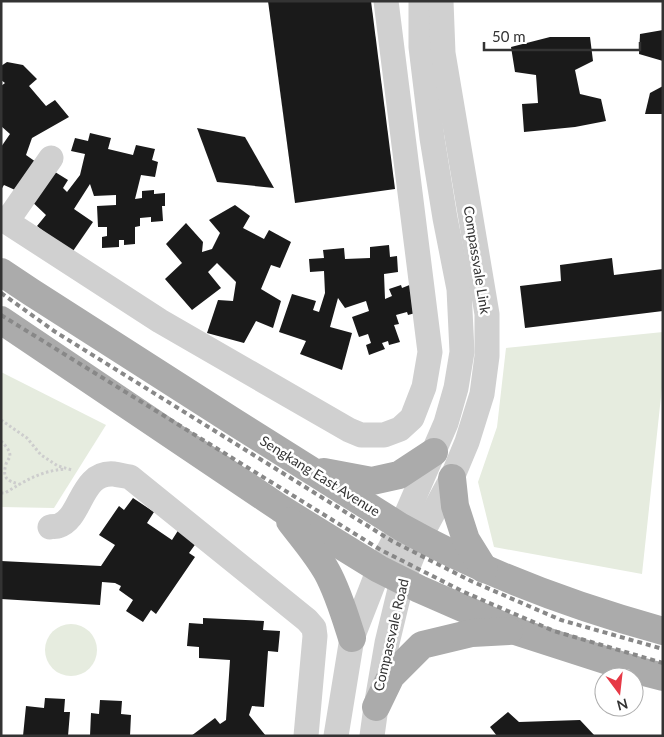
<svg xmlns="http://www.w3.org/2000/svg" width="664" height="737" font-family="Lato,sans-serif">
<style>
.green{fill:#e6ecdf}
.building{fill:#1a1a1a}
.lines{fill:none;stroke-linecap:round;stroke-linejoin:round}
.path{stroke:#cdcdcd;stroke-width:3;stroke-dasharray:2.5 2.5;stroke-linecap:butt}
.minor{stroke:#d0d0d0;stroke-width:25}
.major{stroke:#ababab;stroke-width:28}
.rail{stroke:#888;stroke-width:4;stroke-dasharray:5 4;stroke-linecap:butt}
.labels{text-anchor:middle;stroke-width:5;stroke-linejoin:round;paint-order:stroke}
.street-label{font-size:14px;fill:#333;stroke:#fff}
</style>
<rect width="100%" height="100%" fill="#fff"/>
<g class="green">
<path d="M663,332V378L642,574L494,547L478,482L497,427L506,348Z"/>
<path d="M1,372L106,425L54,508L1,507Z"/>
<circle cx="71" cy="650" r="26"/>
</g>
<g class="building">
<path d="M268,1H371L395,189L295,203Z"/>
<path d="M663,30V61L639,54L640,34Z"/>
<path d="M550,37H590L593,61L575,70L580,94L601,99L606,121L575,127L524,132L522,104L538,103L536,75L515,72L511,47Z"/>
<path d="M7,62L23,65L37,79L29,86L46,106L55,100L69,117L32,138L26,155L43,167L24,194L4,185L1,190V147L10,134L1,126V86L5,83L1,80V66Z"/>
<path d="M663,86V114H645L650,93Z"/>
<path d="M197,128L245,137L274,188L217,182Z"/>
<path d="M90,133L111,138L108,149L133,155L136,145L155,149L152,160L158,162L155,177L141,175L135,199L142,198V191L154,190V194L165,193V206H162L163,221L151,222V217L140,218V226L135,227V244L124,245V240H119V247L102,248V237L107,236V227H98L97,206L116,205V195L94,196L90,184L74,209L93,222L71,254L37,226L46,215L26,196L47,167L68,180L63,188L67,192L80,175L85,154L71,151L75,138L88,141Z"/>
<path d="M235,205L250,216L243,228L264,239L269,230L291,242L280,268L271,265L261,289L281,301L273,328L256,321L244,343L207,333L218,300L233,301L236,282L217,263L208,272L221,288L192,310L165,279L182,263L166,244L186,223L203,242L202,252L212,249L220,233L209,220Z"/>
<path d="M389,245L390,257L397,256L398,272L384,274L385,299L392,296L389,289L401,285L402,288L412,284L419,312L408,315L407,312L396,315L399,324L394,325L400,342L389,345L388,341L382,343L385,349L369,355L366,345L371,343L368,334L359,337L352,317L369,311L366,301L345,308L338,298L330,327L352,333L342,370L300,354L306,341L279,332L292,294L316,301L313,310L319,312L325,293L324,271L310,272L309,259L324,258L323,250L344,248L345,259L370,258V247Z"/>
<path d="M612,258L614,275L663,269V311L525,328L520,286L561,281L560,265Z"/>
<path d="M133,498L154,512L147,523L172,540L179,529L197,542L189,553L195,557L156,614L151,610L143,622L126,611L133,600L119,590L121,586L115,583L102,582L100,605L1,599V561L101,566L115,545L99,535L119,506L124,510Z"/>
<path d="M203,618L264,621L263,630L280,631L278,652L268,651L264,707L252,706L249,715L266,736H191L215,718L220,724L226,720L230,660L199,658V647L187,646L189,623L203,624Z"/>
<path d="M45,698L65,699L64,712H70L68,736H23L26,706L44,708Z"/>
<path d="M100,700L122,701L121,714L131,715L130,736H90L91,713L99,714Z"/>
<path d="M508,712L519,722L580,720L595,736H497L490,727Z"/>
</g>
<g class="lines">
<g class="path">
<path d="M1,420L27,438L41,455L58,466L72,470"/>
<path d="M1,441C5,445 10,450 10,456C9,459 7,461 6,464C2,478 7,481 19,484"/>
<path d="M1,493H5C25,481 40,471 65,469"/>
</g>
<g class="minor">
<path d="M1,218L160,321L349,430L361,435H384L400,429L412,418L424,387L430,352L386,1"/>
<path d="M7,221L51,158"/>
<path d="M50,527C53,526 56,527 58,526C82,519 80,471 114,474C119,475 125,476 130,477L307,620L314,628L315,636L306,736"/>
<path d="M336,736L352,638L379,569L401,527L446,423L456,388L462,352L459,289L445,218L432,138L421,47V1"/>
<path d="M372,736L376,707L387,643L402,581L420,537L452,478L467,442L482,394L487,356V314L443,53L441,1"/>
</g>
<g class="major">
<path d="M1,272L31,292L231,420L401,527C483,573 572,606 663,631"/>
<path d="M1,320L280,508L379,569L419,589L515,631L636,670L663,677"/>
<path d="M324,472L372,481L399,475L434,452"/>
<path d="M452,478L455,506L466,540L484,569"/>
<path d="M290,521C302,537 317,554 327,572C338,592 345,616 352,638"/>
<path d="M376,707L391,676L422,645L472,633L509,631"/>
</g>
<g class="rail">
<path d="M1,293L54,331L392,541L471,581L561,620L663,649"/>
<path d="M1,315L381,550L464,592L554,631L663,663"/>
</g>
</g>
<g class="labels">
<g class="street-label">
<text transform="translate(477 260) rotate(81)" y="5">Compassvale Link</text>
<text transform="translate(320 476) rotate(32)" y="5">Sengkang East Avenue</text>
<text transform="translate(391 635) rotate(-77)" y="5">Compassvale Road</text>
</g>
</g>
<rect width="664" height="737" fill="none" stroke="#333333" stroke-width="5"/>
<g transform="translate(619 692) rotate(165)"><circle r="24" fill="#ffffff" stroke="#adadad"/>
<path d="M0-4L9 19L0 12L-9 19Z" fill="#e63946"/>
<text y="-8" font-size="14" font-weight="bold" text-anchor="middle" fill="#333333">N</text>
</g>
<path d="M484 42v8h156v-8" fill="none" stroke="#333333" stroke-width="2.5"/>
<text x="492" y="42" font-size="15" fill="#333333" stroke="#ffffff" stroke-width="4" paint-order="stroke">50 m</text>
</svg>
